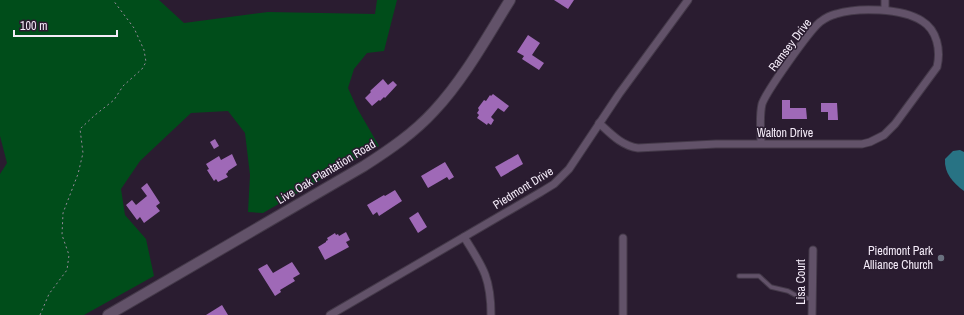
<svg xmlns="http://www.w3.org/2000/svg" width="964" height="315" font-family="'Archivo Narrow',sans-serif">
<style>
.green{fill:#004d1a}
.water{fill:#287384}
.building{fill:#9f69b7}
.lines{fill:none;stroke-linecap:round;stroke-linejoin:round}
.lane-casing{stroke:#443949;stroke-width:5.5}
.street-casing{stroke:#443949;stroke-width:9}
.secondary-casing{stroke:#443949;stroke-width:12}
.path{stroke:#958a9a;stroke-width:1;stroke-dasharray:2 3;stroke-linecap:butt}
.lane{stroke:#625269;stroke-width:3.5}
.street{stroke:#625269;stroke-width:7}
.secondary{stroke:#625269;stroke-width:10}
.worship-dot{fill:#6b7280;stroke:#2a1c30;stroke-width:1.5}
.labels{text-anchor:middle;stroke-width:3;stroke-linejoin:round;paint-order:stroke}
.street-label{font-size:12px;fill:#f5ecf9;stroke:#2a1c30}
.poi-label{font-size:12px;fill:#f5ecf9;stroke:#2a1c30;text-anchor:end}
</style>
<rect width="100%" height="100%" fill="#2a1c30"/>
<path class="green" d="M0,0H159L184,23L268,12L375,14L377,0H397L384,51L367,53L354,69L348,88L357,108L379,146L263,213L248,212L250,175L245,133L228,111L191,113L140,161L121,189L125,215L146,239L154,276L84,315H0V174L7,163L0,136Z"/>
<path class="water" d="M960,150L964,152V191C953,183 944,173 945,159L953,151Z"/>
<g class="building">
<path d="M554,0H574L568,9Z"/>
<path d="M528,35L540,43L532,55L544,63L539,70L522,59L524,56L517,52Z"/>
<path d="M383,79L388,85L393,81L397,85L385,98L384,97L380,101L379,100L372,106L365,98L371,92L370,91Z"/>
<path d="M493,94L509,106L504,112L498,108L491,117L494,120L491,125L488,123L487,125L477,118L479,115L477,113L479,110L478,108L484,100L486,101L490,95L491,96Z"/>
<path d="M782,100H790V108H806L807,119H782Z"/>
<path d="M821,103H837L838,120H828V112H821Z"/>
<path d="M215,139L219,146L214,149L210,142Z"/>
<path d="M232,154L237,165L228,171V172L226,174L228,177L218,182L216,179L214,181L207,170L209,169L206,164L219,156L221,160Z"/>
<path d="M518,154L523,164L501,177L495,167Z"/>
<path d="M445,162L454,177L449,180L447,177L428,188L421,176Z"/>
<path d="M147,183L160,203L156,206L160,211L144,223L140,217L137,220L126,205L132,200L136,205L147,196L141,188Z"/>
<path d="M395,190L402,201L379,216L377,212L373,215L367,205L384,195L385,196Z"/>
<path d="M418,212L427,227L418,233L409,218Z"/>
<path d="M346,232L350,240L346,242L349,247L325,260L318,247L326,242V241L328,240L327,238L335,233L336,235L338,234L339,236Z"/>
<path d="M292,262L300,274L293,278L295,281L280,290L281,292L275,296L258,269L267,264L273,273Z"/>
<path d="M222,305L228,315H206Z"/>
</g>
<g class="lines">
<defs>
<path id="lane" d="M739,276H759L771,287L788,291L799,297L812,299"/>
<g id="street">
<path d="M885,9V0"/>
<path d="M599,123C611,134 622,146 638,148L716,144H862L870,142L884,135L895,124L937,67C941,50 937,30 922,21C902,8 858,7 836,14C831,15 824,19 820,22C809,31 766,92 762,104C759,117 761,131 761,143"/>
<path d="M464,237C483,267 491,278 491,315"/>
<path d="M330,315L541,192L554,184L569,169L619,94L688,0"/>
<path d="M623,315V238"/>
<path d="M812,315L813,250"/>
</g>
<path id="secondary" d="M108,315L364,166C389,150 414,133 434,111C464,79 487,37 510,0"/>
</defs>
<use href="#lane" class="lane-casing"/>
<use href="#street" class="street-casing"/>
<use href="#secondary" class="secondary-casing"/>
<path class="path" d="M40,315L49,294L67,270L69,255L62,235L63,213L78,174L83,153L80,129L95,115L114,100L123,86L142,69L146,62L144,50L134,28L113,0"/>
<use href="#lane" class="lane"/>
<use href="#street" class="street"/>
<use href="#secondary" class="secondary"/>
</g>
<circle class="worship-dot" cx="941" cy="258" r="4"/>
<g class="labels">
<g class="street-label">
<text transform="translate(790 45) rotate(-53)" y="4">Ramsey Drive</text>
<text x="785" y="137">Walton Drive</text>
<text transform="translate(326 172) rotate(-31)" y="4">Live Oak Plantation Road</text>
<text transform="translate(523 188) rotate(-32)" y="4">Piedmont Drive</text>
<text transform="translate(801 282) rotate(-90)" y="4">Lisa Court</text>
</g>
<g class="poi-label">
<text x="933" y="255">Piedmont Park<tspan x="933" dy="14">Alliance Church</tspan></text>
</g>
</g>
<path d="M14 30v6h103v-6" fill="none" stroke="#f5ecf9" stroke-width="2"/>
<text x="20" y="30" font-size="12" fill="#f5ecf9" stroke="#2a1c30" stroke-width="3" paint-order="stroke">100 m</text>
</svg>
